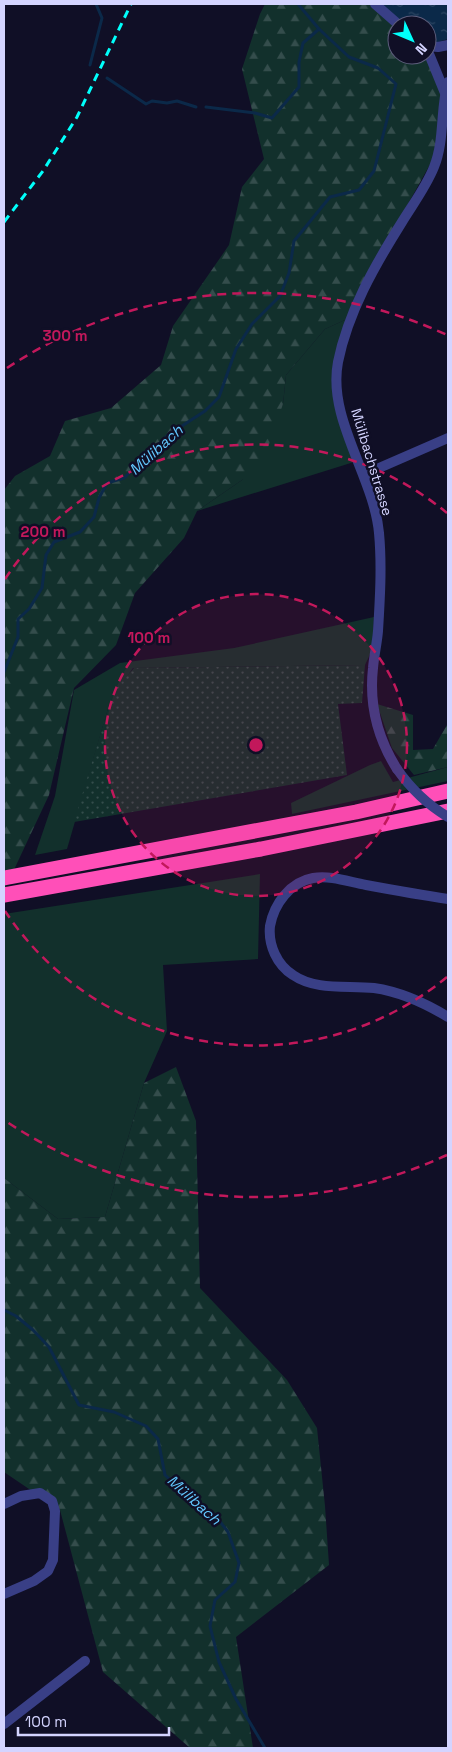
<svg xmlns="http://www.w3.org/2000/svg" width="452" height="1752" font-family="'Space Grotesk',sans-serif">
<style>
.grass{fill:#12302c}
.forest{fill:url(#forest-firs)}
.garden{fill:url(#garden-dots)}
.water{fill:url(#water-ripples)}
.lines{fill:none;stroke-linecap:round;stroke-linejoin:round}
.stream{stroke:#0b2949;stroke-width:3}
.minor{stroke:#393f86;stroke-width:10}
.highway{stroke:#ff4fb8;stroke-width:15}
.rail{stroke:#00fffb;stroke-width:3;stroke-dasharray:8 6;stroke-linecap:butt}
.minor-bridge{stroke:#393f86;stroke-width:10}
.ring{fill:none;stroke:#c2185b;stroke-width:2.5;stroke-dasharray:9 6}
.labels{text-anchor:middle;stroke-width:5;stroke-linejoin:round;paint-order:stroke}
.street-label{font-size:14px;fill:#d4d4ff;stroke:#100f26}
.water-label{font-size:15px;font-style:italic;fill:#62c8ff;stroke:#100f26}
.centre{fill:#c2185b;stroke:#100f26;stroke-width:2.5}
.ring-label{font-size:15px;text-anchor:middle;font-weight:bold;fill:#c2185b;stroke:#100f26;stroke-width:5;stroke-linejoin:round;paint-order:stroke}
</style>
<defs>
<pattern id="forest-firs" width="22" height="20" patternUnits="userSpaceOnUse" patternTransform="scale(1.25)"><rect width="22" height="20" fill="#12302c"/><path d="M5 1l3.5 6h-7zM16 11l3.5 6h-7z" fill="#344d4c"/></pattern>
<pattern id="garden-dots" width="8" height="8" patternUnits="userSpaceOnUse" patternTransform="scale(1.25)"><rect width="8" height="8" fill="#12302c"/><path d="M2 2h.1M6 6h.1" fill="none" stroke="#344d4c" stroke-width="1.8" stroke-linecap="round"/></pattern>
<pattern id="water-ripples" width="26" height="14" patternUnits="userSpaceOnUse" patternTransform="scale(1.25)"><rect width="26" height="14" fill="#0b2949"/><path d="M2 4q2-2 4 0t4 0M15 11q2-2 4 0t4 0" fill="none" stroke="#2e4764"/></pattern>
</defs>
<rect width="100%" height="100%" fill="#100f26"/>
<g class="grass">
<path d="M347,319L334,391L354,462L197,511L242,480L283,404L286,375L325,329Z"/>
<path d="M374,617L372,650L365,665L133,668L110,702L67,849L35,855L55,796L74,690L120,663L234,648Z"/>
<path d="M381,761L393,782L448,767V781L292,814L291,803L370,765Z"/>
<path d="M260,874L258,959L163,965L167,1031L144,1083L105,1217L58,1219L4,1178V914Z"/>
</g>
<g class="forest">
<path d="M265,4H370L397,28V55H427L443,101L433,159L395,227L347,319L325,329L286,375L283,404L266,453L242,480L197,511L184,538L135,593L116,645L74,688L49,795L4,891V490L15,476L50,456L65,421L111,408L161,365L173,326L229,245L242,187L264,159L242,69L260,14Z"/>
<path d="M377,704L413,715V750L433,749L448,723V767L414,775L392,748Z"/>
<path d="M176,1067L196,1121L200,1288L287,1380L317,1428L325,1506L329,1565L236,1637L253,1748H190L103,1672L60,1510L4,1472V1178L58,1219L105,1217L144,1083Z"/>
</g>
<path class="garden" d="M365,665L362,703L338,704L347,775L74,822L110,702L119,685L134,668Z"/>
<path class="water" d="M380,4H448V39L435,43L427,39V25H405Z"/>
<g class="lines">
<g class="stream">
<path d="M90,65L102,18L96,4"/>
<path d="M107,78L146,104L152,101L167,103L177,101L196,107"/>
<path d="M206,107L255,113L272,118L299,87V62L303,43L319,29"/>
<path d="M4,672L18,637V619L29,609L42,588L46,555L54,542L80,532L94,517L99,498L107,483L124,478L168,435L205,411L219,397L236,349L252,324L280,296L289,273L294,241L330,197L359,190L374,171L396,84L378,68L349,57L319,29L298,4"/>
<path d="M4,1310L16,1316L33,1330L49,1347L79,1405L114,1412L146,1426L158,1439L165,1475L191,1499L215,1515L228,1532L239,1563L235,1582L215,1600L210,1626L219,1662L236,1699L265,1748"/>
</g>
<g class="minor">
<path d="M375,4L399,25"/>
<path d="M427,46L438,47L448,45"/>
<path d="M427,49L445,93"/>
<path d="M366,481L370,474L379,468L448,438"/>
<path d="M397,769C378,739 369,704 373,668C374,656 377,643 378,631C380,599 382,565 379,533C374,477 327,419 338,362C348,312 375,265 402,222C413,204 426,187 434,167C445,140 440,109 448,82"/>
<path d="M448,899C421,895 393,890 366,885C349,882 331,875 313,878C290,882 274,904 270,926C268,945 277,965 293,975C316,991 348,985 374,988C402,992 425,1003 448,1017"/>
<path d="M4,1504L21,1496L40,1493L52,1501L55,1511L53,1560L48,1571L34,1581L4,1594"/>
<path d="M4,1724L85,1661"/>
</g>
<g class="highway">
<path d="M4,878L356,812L448,791"/>
<path d="M4,895L261,849L448,811"/>
</g>
<path class="rail" d="M4,222L43,171L77,117L131,4"/>
<path class="minor-bridge" d="M397,769C411,789 428,805 448,817"/>
</g>
<circle cx="256" cy="745" r="151" fill="#c2185b" fill-opacity=".12"/>
<g class="ring">
<circle cx="256" cy="745" r="151"/>
<path d="M447 977A301 301 0 0 1 5 911M5 579A301 301 0 0 1 447 513"/>
<path d="M447 1155A452 452 0 0 1 7 1122M7 368A452 452 0 0 1 447 335"/>
</g>
<g class="labels">
<g class="street-label">
<text transform="translate(372 462) rotate(73)" y="5">Mülibachstrasse</text>
</g>
<g class="water-label">
<text transform="translate(156 450) rotate(-42)" y="5">Mülibach</text>
<text transform="translate(194 1500) rotate(42)" y="5">Mülibach</text>
</g>
</g>
<circle cx="256" cy="745" r="8" class="centre"/>
<g class="ring-label">
<text x="65" y="341">300 m</text>
<text x="43" y="537">200 m</text>
<text x="149" y="643">100 m</text>
</g>
<rect width="452" height="1752" fill="none" stroke="#d4d4ff" stroke-width="10"/>
<g transform="translate(412 40) rotate(134)"><circle r="24" fill="#100f26" stroke="#5e5e7d"/>
<path d="M0-4L9 19L0 12L-9 19Z" fill="#00fffb"/>
<text y="-8" font-size="14" font-weight="bold" text-anchor="middle" fill="#d4d4ff">N</text>
</g>
<path d="M18 1727v8h151v-8" fill="none" stroke="#d4d4ff" stroke-width="2.5"/>
<text x="25" y="1727" font-size="15" fill="#d4d4ff" stroke="#100f26" stroke-width="4" paint-order="stroke">100 m</text>
</svg>
